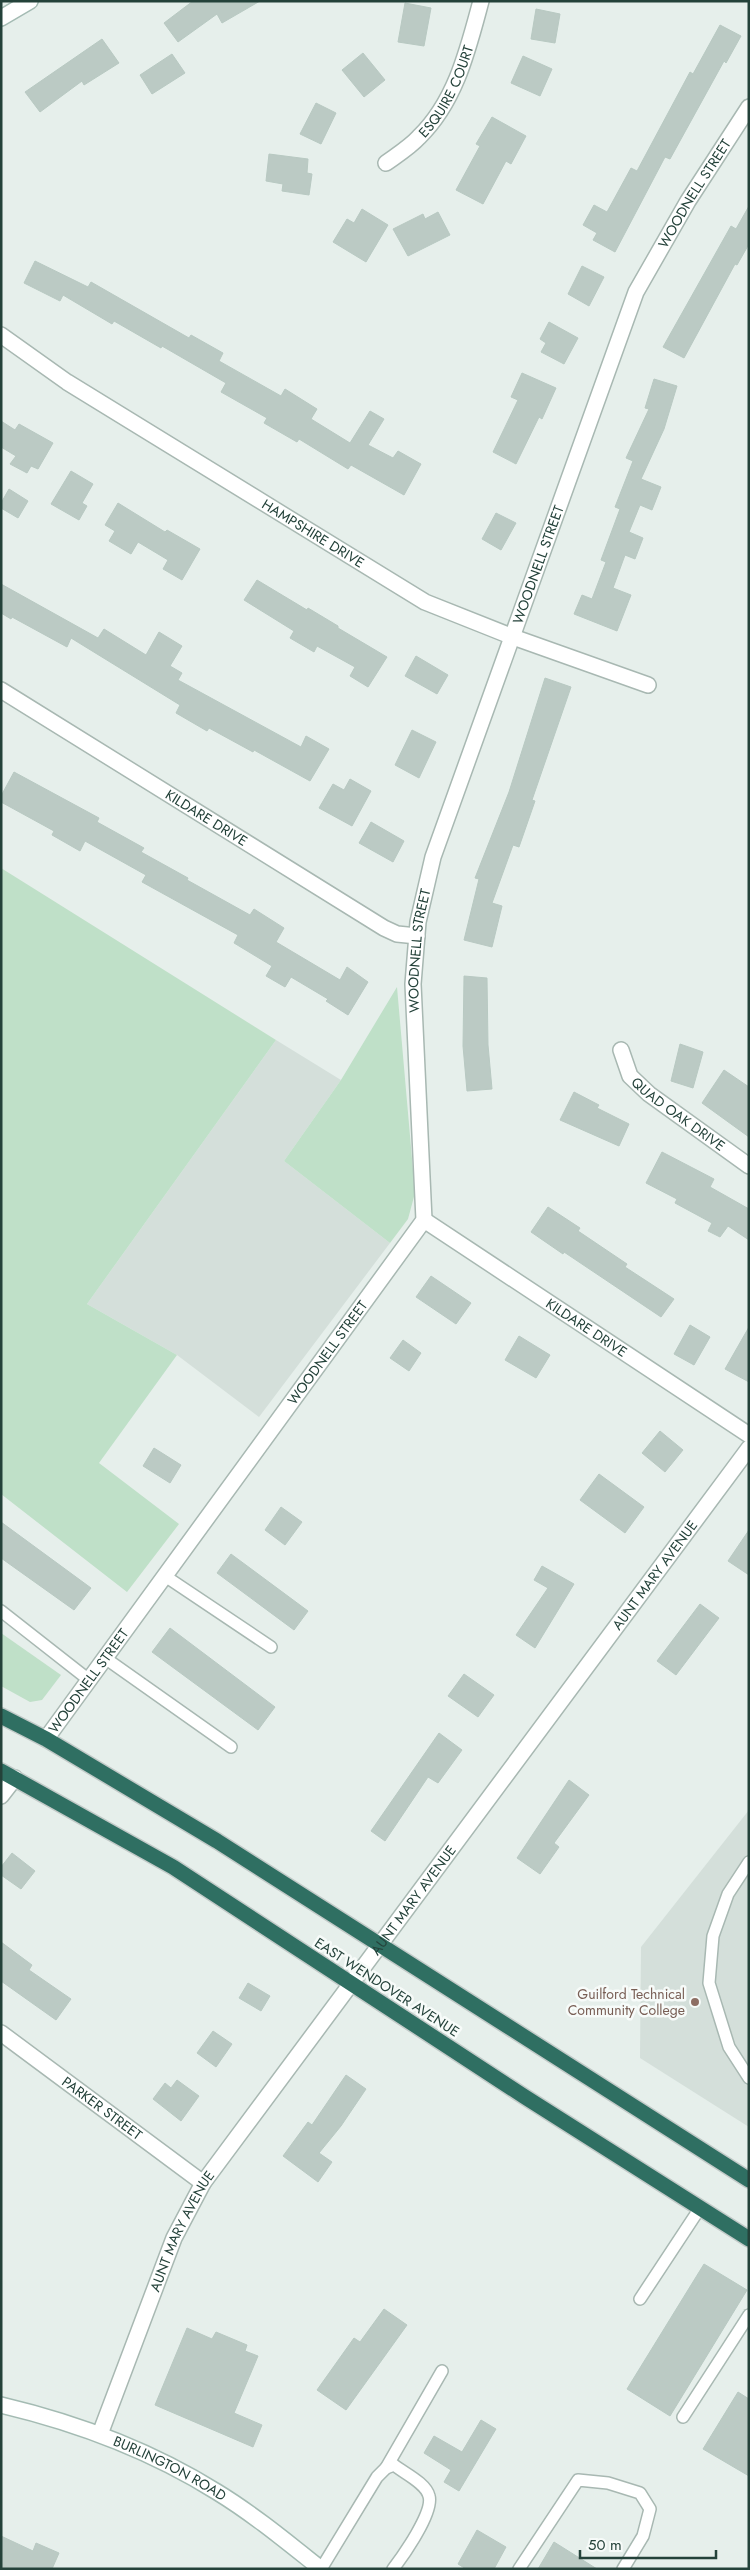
<svg xmlns="http://www.w3.org/2000/svg" width="750" height="2570" font-family="Jost,sans-serif">
<style>
.built{fill:#d4dfda}
.green{fill:#bfe0c8}
.building{fill:#bbcac4;stroke:#b8c9c2}
.lines{fill:none;stroke-linecap:round;stroke-linejoin:round}
.lane-casing{stroke:#a8b8b2;stroke-width:14}
.street-casing{stroke:#a8b8b2;stroke-width:18}
.secondary-casing{stroke:#a4bbb3;stroke-width:18}
.highway-casing{stroke:#c2cac8;stroke-width:18}
.lane{stroke:#fff;stroke-width:11}
.street{stroke:#fff;stroke-width:15}
.secondary{stroke:#fff;stroke-width:15}
.highway{stroke:#2f6f62;stroke-width:15}
.education-dot{fill:#8d6e63;stroke:#f7fbf9;stroke-width:2}
.labels{text-anchor:middle;stroke-width:5;stroke-linejoin:round;paint-order:stroke}
.street-label{font-size:14px;fill:#24423a;stroke:#f7fbf9}
.education-label{font-size:14px;fill:#785e54;stroke:#f7fbf9;text-anchor:end}
</style>
<rect width="100%" height="100%" fill="#e6efeb"/>
<g class="built">
<path d="M276,1040L341,1080L284,1161L390,1243L259,1417L177,1355L87,1304Z"/>
<path d="M749,1810V2127L640,2058L641,1947Z"/>
</g>
<g class="green">
<path d="M1,868L276,1040L87,1304L177,1355L99,1463L179,1524L127,1592L1,1494Z"/>
<path d="M397,987L415,1193L408,1219L390,1243L284,1161L341,1080Z"/>
<path d="M1,1633L61,1675L42,1700L30,1702L1,1686Z"/>
</g>
<g class="building">
<path d="M193,1H260L222,23L217,14L178,42L164,23Z"/>
<path d="M405,3L431,8L424,46L398,42Z"/>
<path d="M536,9L560,14L555,43L531,39Z"/>
<path d="M720,25L741,36L726,63L724,61L670,159L665,157L615,252L593,240L597,233L583,225L594,205L607,212L631,168L637,171L690,72L693,74Z"/>
<path d="M102,39L119,63L84,85L82,81L40,112L25,92Z"/>
<path d="M363,53L385,80L364,97L342,70Z"/>
<path d="M172,54L185,73L152,94L140,75Z"/>
<path d="M523,56L552,69L540,96L511,83Z"/>
<path d="M316,103L336,113L321,144L300,134Z"/>
<path d="M492,117L526,136L511,164L506,161L483,204L456,190L480,146L476,144Z"/>
<path d="M269,154L308,159L307,173L312,174L309,195L282,191L283,184L266,181Z"/>
<path d="M749,206V244L737,265L735,264L684,358L663,347L731,226L736,229Z"/>
<path d="M362,209L388,225L366,262L333,242L347,219L354,223Z"/>
<path d="M438,212L450,235L408,256L393,229L423,214L425,219Z"/>
<path d="M35,261L88,287L91,282L189,338L191,335L223,353L219,361L281,396L285,389L317,409L311,419L350,443L370,411L384,419L368,445L393,458L398,451L421,464L404,495L351,465L348,469L299,439L297,442L264,423L267,418L221,392L226,383L162,346L161,348L114,321L112,324L63,295L60,301L24,283Z"/>
<path d="M582,266L604,277L589,306L568,294Z"/>
<path d="M549,322L578,338L564,364L541,352L546,343L540,339Z"/>
<path d="M522,373L556,388L542,419L539,417L516,464L493,452L518,400L511,397Z"/>
<path d="M654,379L677,386L664,429L641,479L661,487L652,510L640,505L629,532L643,538L635,559L625,555L613,588L631,595L617,631L574,614L582,595L592,599L606,562L601,560L620,509L615,507L633,461L626,458L649,409L645,408Z"/>
<path d="M1,421L15,430L19,424L53,443L38,469L31,466L27,473L10,464L16,456L1,447Z"/>
<path d="M71,471L93,484L82,503L87,506L79,520L51,504Z"/>
<path d="M9,489L28,501L18,518L1,508V503Z"/>
<path d="M118,503L165,532L167,530L200,549L182,580L163,569L168,560L138,542L131,554L109,541L115,531L105,525Z"/>
<path d="M496,513L516,523L501,550L482,539Z"/>
<path d="M257,580L307,610L308,608L338,626V628L387,657L368,687L350,676L355,667L317,646L314,652L290,638L294,631L244,600Z"/>
<path d="M1,584L98,638L104,629L146,655L159,632L182,646L170,666L182,673L178,680L301,747L306,736L329,749L310,781L254,750L253,752L209,728L207,731L176,713L180,705L71,638L67,647L12,617L11,619L1,613Z"/>
<path d="M416,656L448,675L437,694L405,676Z"/>
<path d="M545,678L571,687L532,800L535,801L519,847L513,845L492,903L502,906L492,947L464,940L479,879L475,878L509,792Z"/>
<path d="M412,730L436,742L419,778L395,765Z"/>
<path d="M14,772L99,818L97,822L144,848L141,852L188,878L187,880L250,915L254,909L284,928L276,942L340,980L347,967L368,982L348,1015L326,1001L328,999L291,977L285,987L266,976L272,966L234,943L238,935L142,882L146,875L85,841L80,851L52,835L54,831L1,802V796Z"/>
<path d="M350,779L371,791L352,826L319,808L333,784L344,790Z"/>
<path d="M371,822L404,841L393,862L359,843Z"/>
<path d="M464,976L487,978L488,1045L492,1089L467,1091L463,1046Z"/>
<path d="M680,1044L703,1052L693,1088L671,1081Z"/>
<path d="M724,1070L749,1087V1137L702,1103Z"/>
<path d="M574,1092L599,1105L597,1108L629,1124L619,1146L560,1120Z"/>
<path d="M662,1152L714,1179L710,1187L749,1209V1240L728,1226L720,1237L708,1231L712,1223L675,1203L677,1199L646,1183Z"/>
<path d="M548,1207L580,1228L578,1231L627,1264L625,1267L674,1299L661,1317L564,1252L563,1254L531,1232Z"/>
<path d="M431,1276L471,1303L456,1324L416,1297Z"/>
<path d="M690,1325L710,1337L694,1365L674,1354Z"/>
<path d="M749,1327V1382L725,1369Z"/>
<path d="M519,1336L550,1355L536,1378L505,1360Z"/>
<path d="M403,1340L421,1353L409,1371L390,1358Z"/>
<path d="M660,1431L683,1450L665,1472L642,1453Z"/>
<path d="M154,1448L181,1465L170,1483L143,1466Z"/>
<path d="M599,1474L644,1507L625,1533L580,1500Z"/>
<path d="M281,1507L302,1522L285,1545L265,1530Z"/>
<path d="M1,1522L91,1588L74,1610L1,1558Z"/>
<path d="M749,1530V1575L728,1561Z"/>
<path d="M231,1554L308,1611L294,1630L217,1573Z"/>
<path d="M542,1566L574,1584L535,1648L516,1635L548,1588L534,1580Z"/>
<path d="M700,1604L719,1618L676,1675L657,1661Z"/>
<path d="M170,1628L275,1707L258,1730L152,1652Z"/>
<path d="M464,1674L494,1695L478,1717L448,1696Z"/>
<path d="M439,1733L462,1750L438,1783L428,1777L385,1841L371,1831Z"/>
<path d="M569,1780L589,1795L554,1843L559,1847L540,1874L517,1858Z"/>
<path d="M12,1853L35,1871L21,1889L1,1875V1867Z"/>
<path d="M1,1942L32,1965L29,1970L71,1999L56,2020L1,1981Z"/>
<path d="M248,1983L270,1996L261,2011L239,1998Z"/>
<path d="M213,2031L232,2044L216,2067L197,2053Z"/>
<path d="M346,2075L366,2089L341,2126L319,2153L332,2162L318,2182L283,2156L308,2122L312,2125Z"/>
<path d="M177,2080L199,2096L181,2121L153,2099L165,2083L171,2088Z"/>
<path d="M704,2264L747,2290L670,2416L627,2389Z"/>
<path d="M384,2309L407,2325L346,2410L317,2390L354,2338L360,2342Z"/>
<path d="M187,2328L212,2339L216,2332L247,2345L245,2351L258,2356L234,2413L262,2425L253,2447L155,2405Z"/>
<path d="M738,2392L749,2399V2476L703,2449Z"/>
<path d="M481,2420L496,2429L459,2491L444,2482L451,2470L424,2453L434,2436L462,2452Z"/>
<path d="M477,2530L506,2547L494,2569H466L458,2564Z"/>
<path d="M1,2536L33,2551L36,2543L59,2553L52,2569H1Z"/>
<path d="M554,2542L597,2569H538Z"/>
</g>
<g class="lines">
<defs>
<g id="lane">
<path d="M165,1576L271,1647"/>
<path d="M1,1611L89,1680"/>
<path d="M105,1658L231,1747"/>
<path d="M749,1862L728,1894L713,1936L709,1983L729,2047L749,2078"/>
<path d="M640,2299L700,2208"/>
<path d="M683,2417L749,2315"/>
<path d="M386,2468L442,2371"/>
<path d="M321,2569L377,2477L386,2468L394,2465C404,2473 426,2483 429,2496C434,2512 403,2556 393,2569"/>
<path d="M519,2569L578,2480L608,2483L640,2493L650,2509L643,2536L623,2569"/>
</g>
<g id="street">
<path id="s1" d="M386,163C397,155 410,147 419,137C456,101 468,49 481,1"/>
<path id="s2" d="M1,335L67,382L425,602L513,637L648,685"/>
<path id="s3" d="M1,690L384,928L397,934L417,936"/>
<path id="s4" d="M621,1050L630,1076L649,1094L749,1166"/>
<path id="s5" d="M424,1220L749,1435"/>
<path id="s6" d="M46,1739L424,1220L413,984L418,922L433,857L636,292L688,201L749,107"/>
<path d="M1,1796L15,1778"/>
<path id="s7" d="M1,2033L203,2183"/>
<path id="s8" d="M100,2434L174,2238L203,2183L749,1448"/>
</g>
<g id="secondary">
<path d="M1,18L30,1"/>
<path id="s9" d="M1,2405C77,2423 150,2450 217,2492C253,2514 287,2542 321,2569"/>
</g>
<g id="highway">
<path d="M1,1716L46,1739L217,1841L749,2180"/>
<path d="M1,1771L173,1867L525,2097L749,2239"/>
</g>
</defs>
<use href="#lane" class="lane-casing"/>
<use href="#street" class="street-casing"/>
<use href="#secondary" class="secondary-casing"/>
<use href="#highway" class="highway-casing"/>
<use href="#lane" class="lane"/>
<use href="#street" class="street"/>
<use href="#secondary" class="secondary"/>
<use href="#highway" class="highway"/>
</g>
<circle class="education-dot" cx="695" cy="2002" r="5"/>
<g class="labels">
<g class="street-label">
<text dy="5" stroke="none"><textPath href="#s1" startOffset="96">ESQUIRE COURT</textPath></text>
<text dy="5" stroke="none"><textPath href="#s6" startOffset="1722">WOODNELL STREET</textPath></text>
<text dy="5" stroke="none"><textPath href="#s2" startOffset="370">HAMPSHIRE DRIVE</textPath></text>
<text dy="5" stroke="none"><textPath href="#s6" startOffset="1318">WOODNELL STREET</textPath></text>
<text dy="5" stroke="none"><textPath href="#s3" startOffset="242">KILDARE DRIVE</textPath></text>
<text dy="5" stroke="none"><textPath href="#s6" startOffset="912">WOODNELL STREET</textPath></text>
<text dy="5" stroke="none"><textPath href="#s4" startOffset="89">QUAD OAK DRIVE</textPath></text>
<text dy="5" stroke="none"><textPath href="#s5" startOffset="195">KILDARE DRIVE</textPath></text>
<text dy="5" stroke="none"><textPath href="#s6" startOffset="478">WOODNELL STREET</textPath></text>
<text dy="5" stroke="none"><textPath href="#s8" startOffset="1029">AUNT MARY AVENUE</textPath></text>
<text dy="5" stroke="none"><textPath href="#s6" startOffset="72">WOODNELL STREET</textPath></text>
<text dy="5" stroke="none"><textPath href="#s8" startOffset="624">AUNT MARY AVENUE</textPath></text>
<text transform="translate(387 1987) rotate(33)" y="5">EAST WENDOVER AVENUE</text>
<text dy="5" stroke="none"><textPath href="#s7" startOffset="126">PARKER STREET</textPath></text>
<text dy="5" stroke="none"><textPath href="#s8" startOffset="219">AUNT MARY AVENUE</textPath></text>
<text dy="5" stroke="none"><textPath href="#s9" startOffset="181">BURLINGTON ROAD</textPath></text>
</g>
<g class="education-label">
<text x="685" y="1999">Guilford Technical<tspan x="685" dy="16">Community College</tspan></text>
</g>
</g>
<rect width="750" height="2570" fill="none" stroke="#24423a" stroke-width="5"/>
<path d="M580 2550v8h136v-8" fill="none" stroke="#24423a" stroke-width="2.5"/>
<text x="588" y="2550" font-size="15" fill="#24423a" stroke="#f7fbf9" stroke-width="4" paint-order="stroke">50 m</text>
</svg>
